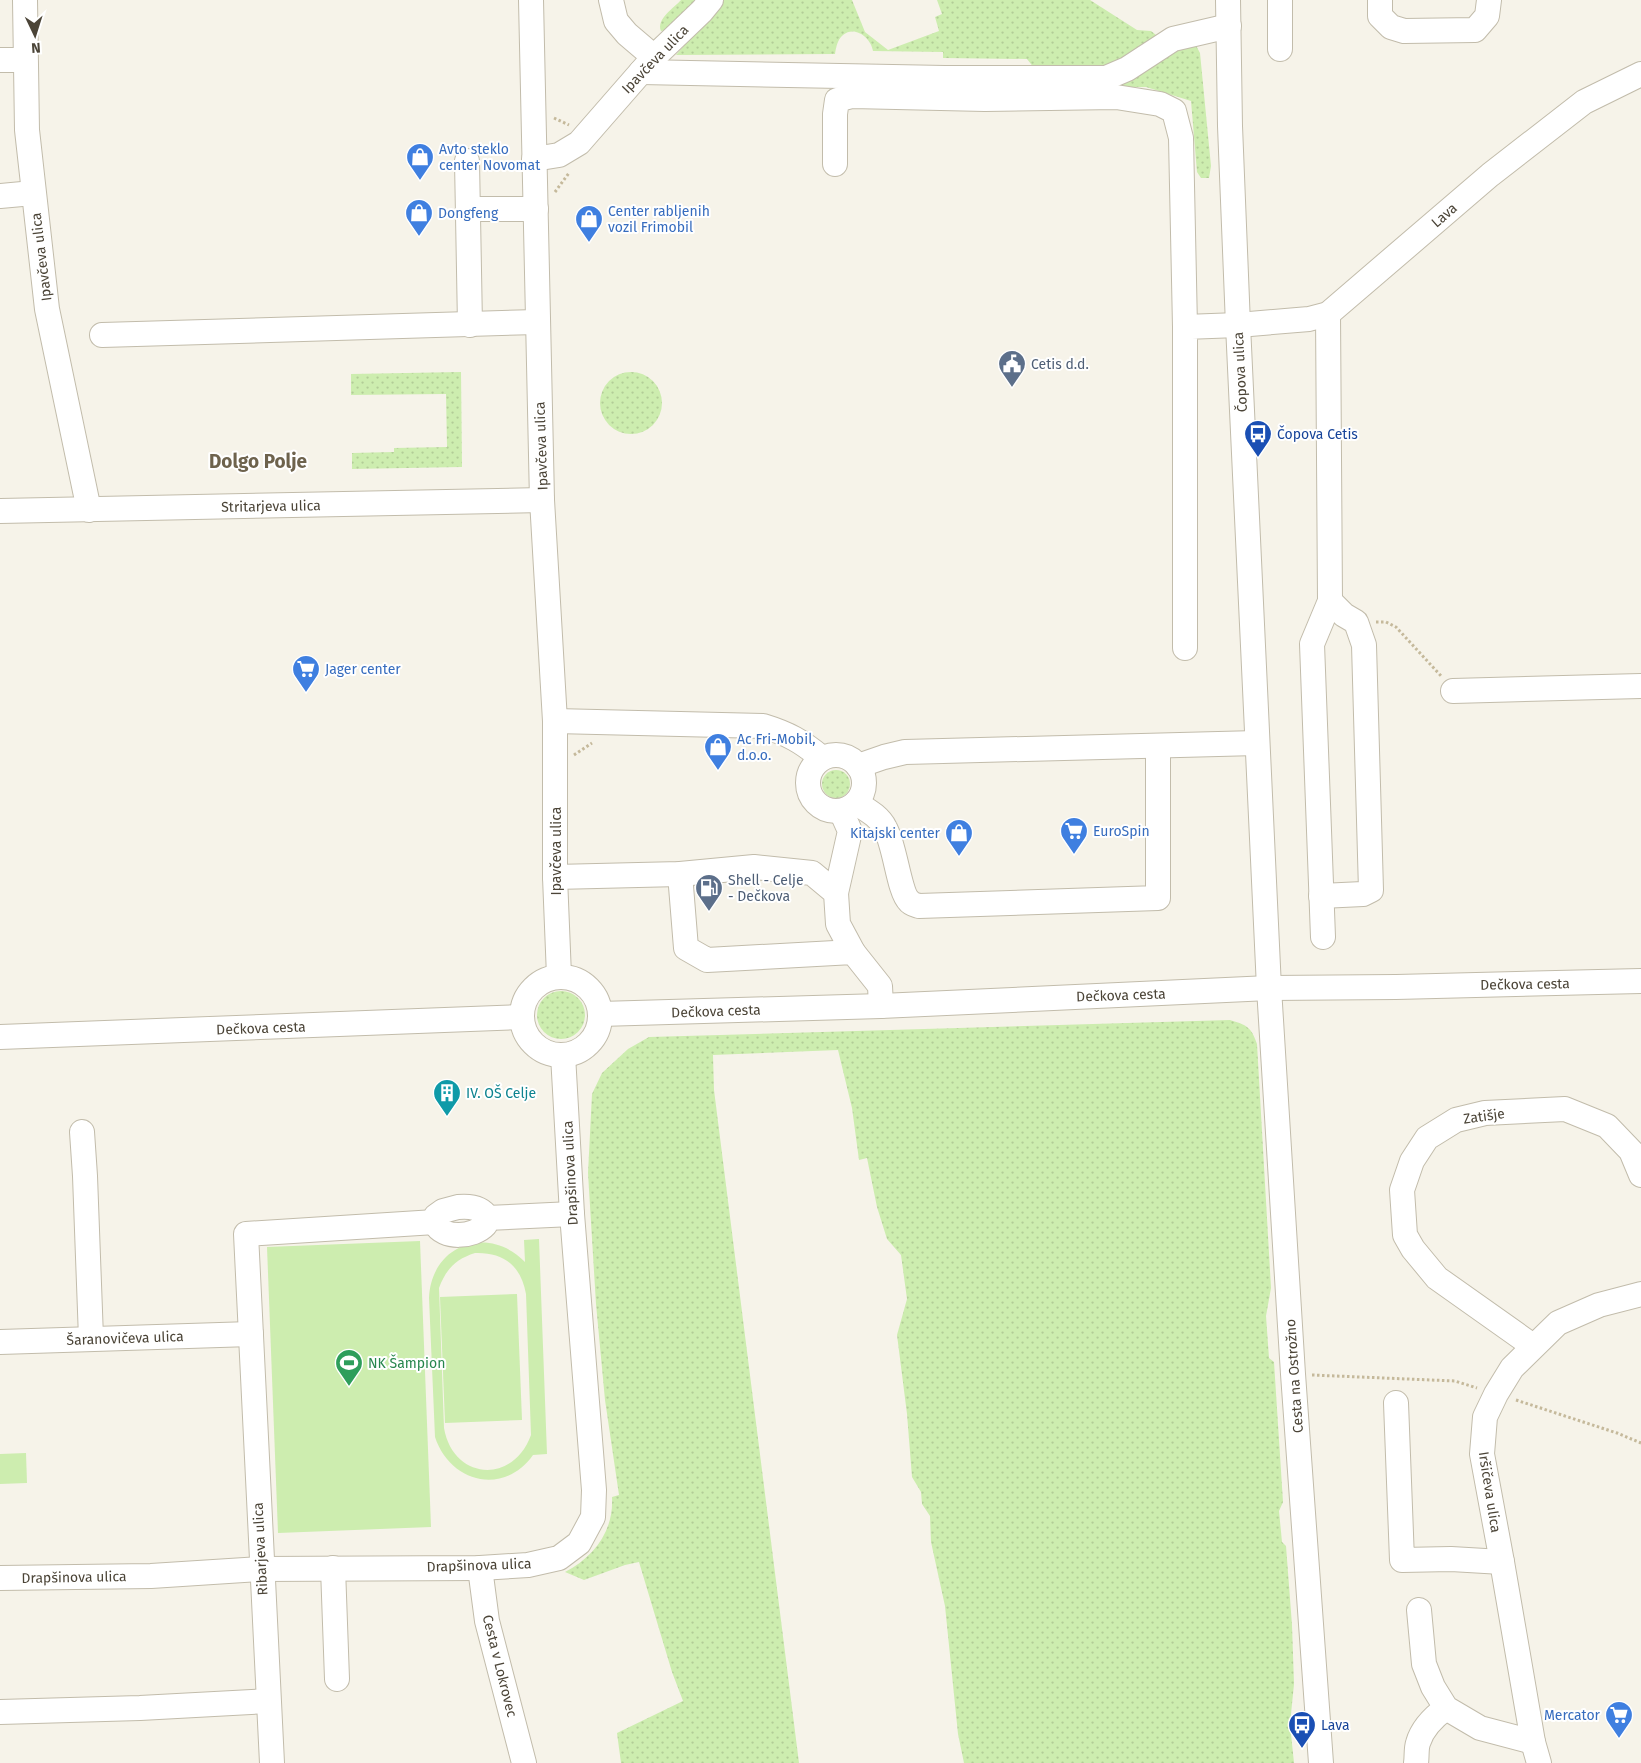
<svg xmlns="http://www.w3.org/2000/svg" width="1641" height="1763" font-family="'Fira Sans',sans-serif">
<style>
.grass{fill:url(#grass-dots)}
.pitch{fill:#cdedaf;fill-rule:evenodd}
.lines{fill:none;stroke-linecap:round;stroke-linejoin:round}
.minor-casing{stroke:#c2bcab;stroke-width:26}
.path{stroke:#c5b99b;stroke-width:3;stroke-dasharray:2.5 2.5;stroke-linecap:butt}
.minor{stroke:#fff;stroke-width:24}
.labels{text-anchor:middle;stroke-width:4;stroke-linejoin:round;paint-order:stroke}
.street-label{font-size:14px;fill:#4b4437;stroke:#fff}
.shop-label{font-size:14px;fill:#366cbe;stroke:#fff;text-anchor:start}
.service-label{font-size:14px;fill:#4e5e75;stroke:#fff;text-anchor:start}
.transit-label{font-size:14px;fill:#164399;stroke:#fff;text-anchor:start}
.culture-label{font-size:14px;fill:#0d838f;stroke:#fff;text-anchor:start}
.leisure-label{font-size:14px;fill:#27864d;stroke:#fff;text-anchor:start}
.district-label{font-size:19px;font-weight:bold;fill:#6e634d;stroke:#fff}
</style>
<defs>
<pattern id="grass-dots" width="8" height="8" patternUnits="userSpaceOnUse" patternTransform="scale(1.25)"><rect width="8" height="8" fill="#cdedaf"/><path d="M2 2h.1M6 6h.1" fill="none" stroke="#b2cc97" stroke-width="1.8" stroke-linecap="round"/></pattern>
</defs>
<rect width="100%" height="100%" fill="#f6f3e9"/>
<g class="grass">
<path d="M681,0H701L667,30L661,31C656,19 674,8 681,0Z"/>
<path d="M724,0H852L865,32L888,50L939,31L935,17L942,14L937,0H1090L1137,30L1151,31L1156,35L1161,44L1193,40L1200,53L1211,166L1209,178H1201L1197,172L1191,101L1146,87H1121L1124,71L1038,73L1027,59L943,58V52L873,51C871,38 855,25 843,35C837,40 836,48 835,54L676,55Z"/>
<path d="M461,372L462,467L352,469V453L394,452V448L447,447L446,394L351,395V374Z"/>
<circle cx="631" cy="403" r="31"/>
<circle cx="836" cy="784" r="14"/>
<circle cx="561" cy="1015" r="24"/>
<path d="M1230,1020C1246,1025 1251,1026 1257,1044L1271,1288L1266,1316L1269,1358L1274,1362L1283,1502L1279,1511L1282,1542L1286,1546L1292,1625L1294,1684L1290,1724L1294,1763H964L958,1734L945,1606L931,1542L930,1516L922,1504L921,1492L912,1477L907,1414L897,1335L907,1299L901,1255L887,1239L877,1207L867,1158L859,1160L852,1108L838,1050L713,1055L714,1090L799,1763H621L617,1733L683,1701L672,1672L639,1562L625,1565L584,1580L565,1572C594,1557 614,1531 612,1497L619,1495L605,1400L596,1304L588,1173L592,1094L602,1073L628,1049L649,1037Z"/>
</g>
<g class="pitch">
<path d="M539,1239L547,1454L533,1455C504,1496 450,1483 435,1437L429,1298C431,1245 488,1224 525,1262L524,1240ZM475,1253C504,1252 521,1266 526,1294L531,1435C513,1485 453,1480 444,1428L439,1288C446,1269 456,1259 475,1253Z"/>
<path d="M420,1241L431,1527L278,1533L267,1247Z"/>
<path d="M517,1294L522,1420L445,1423L440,1297Z"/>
<path d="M26,1453L27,1483L0,1484V1454Z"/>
</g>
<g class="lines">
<defs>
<g id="minor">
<path d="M25,0L27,130L47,309L89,510"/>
<path d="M531,0L542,500L555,721V877L559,976"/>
<path d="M611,0L616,21L627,34L654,57"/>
<path d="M1228,0L1230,126L1238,325L1269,988L1293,1374L1321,1763"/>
<path d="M1280,0V49"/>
<path d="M1380,0V16L1391,27L1404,31L1475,30L1487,16L1489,0"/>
<path d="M0,60H25"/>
<path d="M641,72L945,78H1106L1127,69L1173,39L1229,26"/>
<path d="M534,159L559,155L579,143L654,57L702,11L711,0"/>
<path d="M467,161L470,325"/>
<path d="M835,164V114L837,100L852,96L985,99L1116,97L1160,104L1174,111L1181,138L1185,327"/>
<path d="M0,196L33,193"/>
<path d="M469,209H536"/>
<path d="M102,335L537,322"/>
<path d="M0,511L542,500"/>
<path d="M1185,648V327L1238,325L1309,319L1328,314L1490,175L1584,102L1641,74"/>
<path d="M1453,691L1641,686"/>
<path d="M555,721L763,726C789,734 801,741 822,758"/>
<circle cx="836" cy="783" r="28"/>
<path d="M858,766L884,757L905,752L1257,743"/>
<path d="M856,803C867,810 879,816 885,828C895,845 899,892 909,901C911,904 916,905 919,906L1158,898V746"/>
<path d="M680,874L686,948L707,960L853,952L880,986L881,1006"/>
<path d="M555,877L680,874L754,867L812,873L836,893L838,924L853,952"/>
<path d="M836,893L850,831L841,811"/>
<path d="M1321,896L1363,894L1371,890L1364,645L1356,622L1344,615L1330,601"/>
<path d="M1323,937L1312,644L1330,601L1328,314"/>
<circle cx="561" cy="1016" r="39"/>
<path d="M600,1014L881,1006L1269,988L1396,987L1641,981"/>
<path d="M0,1037L522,1017"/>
<path d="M82,1132L85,1176L91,1338"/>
<path d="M458,1207C469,1206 481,1207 487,1217L485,1225C474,1237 443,1240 435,1223L436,1216L443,1211Z"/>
<path d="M487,1218L572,1214"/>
<path d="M0,1342L251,1334"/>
<path d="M1533,1346L1437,1278L1413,1249L1405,1235L1402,1190L1412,1161L1427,1138L1456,1120L1485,1113L1565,1109L1607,1126L1631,1151L1641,1175"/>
<path d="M1396,1403L1402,1560L1451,1559L1502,1562"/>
<path d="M333,1568L337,1679"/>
<path d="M480,1568L487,1621L524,1763"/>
<path d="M0,1578L151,1576L261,1569L480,1568L528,1565L559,1558L579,1543L593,1517L594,1490L572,1214L563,1055"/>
<path d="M1419,1610L1424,1664L1433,1687L1446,1708L1480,1728L1533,1742"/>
<path d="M0,1712L140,1708L268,1701"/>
<path d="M272,1763L246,1234L435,1222"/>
<path d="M1416,1763C1417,1757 1416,1749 1418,1743C1422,1729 1435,1716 1446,1708"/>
<path d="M1539,1763L1533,1742L1502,1562L1482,1454L1485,1417L1496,1394L1512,1368L1558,1323L1599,1305L1641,1294"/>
</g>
</defs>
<use href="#minor" class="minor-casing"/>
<g class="path">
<path d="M554,118L569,125"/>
<path d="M555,192L569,173"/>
<path d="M1376,622H1386L1396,627L1442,677"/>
<path d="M574,755L592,743"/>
<path d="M1312,1375L1455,1381L1477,1388"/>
<path d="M1516,1400L1617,1433L1641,1443"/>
</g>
<use href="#minor" class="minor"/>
</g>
<defs>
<symbol id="shop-pin" viewBox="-11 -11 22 30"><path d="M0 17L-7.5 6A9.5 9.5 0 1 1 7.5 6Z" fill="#3f7fe0" stroke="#fff"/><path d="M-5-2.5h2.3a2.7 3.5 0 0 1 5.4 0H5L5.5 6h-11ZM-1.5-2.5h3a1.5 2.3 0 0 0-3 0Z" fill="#fff"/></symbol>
<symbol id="civic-pin" viewBox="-11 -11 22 30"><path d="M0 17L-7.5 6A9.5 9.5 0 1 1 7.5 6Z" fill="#5c6f8a" stroke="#fff"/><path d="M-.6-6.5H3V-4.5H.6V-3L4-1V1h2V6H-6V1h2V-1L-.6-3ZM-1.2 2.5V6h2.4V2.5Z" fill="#fff"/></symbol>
<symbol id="bus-pin" viewBox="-11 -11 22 30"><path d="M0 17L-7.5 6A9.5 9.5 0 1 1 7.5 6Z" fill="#1a4fb4" stroke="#fff"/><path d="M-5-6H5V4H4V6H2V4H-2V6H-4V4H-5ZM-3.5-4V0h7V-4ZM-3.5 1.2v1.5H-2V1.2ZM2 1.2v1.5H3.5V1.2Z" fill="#fff"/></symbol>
<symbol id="supermarket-pin" viewBox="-11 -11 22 30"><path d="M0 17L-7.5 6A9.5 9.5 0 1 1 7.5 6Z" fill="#3f7fe0" stroke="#fff"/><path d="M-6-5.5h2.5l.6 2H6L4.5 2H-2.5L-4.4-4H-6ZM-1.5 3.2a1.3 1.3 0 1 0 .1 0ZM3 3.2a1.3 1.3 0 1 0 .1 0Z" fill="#fff"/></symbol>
<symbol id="fuel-pin" viewBox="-11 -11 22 30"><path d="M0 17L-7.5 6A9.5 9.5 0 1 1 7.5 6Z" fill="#5c6f8a" stroke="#fff"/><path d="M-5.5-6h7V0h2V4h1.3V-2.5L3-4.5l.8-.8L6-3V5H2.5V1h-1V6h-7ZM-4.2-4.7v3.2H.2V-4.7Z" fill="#fff"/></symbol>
<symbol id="building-pin" viewBox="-11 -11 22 30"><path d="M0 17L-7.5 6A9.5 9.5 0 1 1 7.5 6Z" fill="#0f9aa8" stroke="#fff"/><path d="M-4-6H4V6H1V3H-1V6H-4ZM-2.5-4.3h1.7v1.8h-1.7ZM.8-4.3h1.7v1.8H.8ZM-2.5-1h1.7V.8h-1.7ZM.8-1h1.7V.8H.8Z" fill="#fff"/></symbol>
<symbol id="stadium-pin" viewBox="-11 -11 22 30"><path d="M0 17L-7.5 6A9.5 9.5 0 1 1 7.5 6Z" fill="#2e9e5b" stroke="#fff"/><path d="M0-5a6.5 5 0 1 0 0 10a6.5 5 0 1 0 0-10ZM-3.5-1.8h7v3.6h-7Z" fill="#fff"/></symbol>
</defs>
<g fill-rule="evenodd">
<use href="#shop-pin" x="404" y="141" width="32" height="43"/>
<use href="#shop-pin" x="403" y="197" width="32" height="43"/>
<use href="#shop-pin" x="573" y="203" width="32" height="43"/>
<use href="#civic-pin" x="996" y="348" width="32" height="43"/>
<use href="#bus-pin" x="1242" y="418" width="32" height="43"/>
<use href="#supermarket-pin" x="290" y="653" width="32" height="43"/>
<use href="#shop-pin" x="702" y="731" width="32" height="43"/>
<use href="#supermarket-pin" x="1058" y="815" width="32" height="43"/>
<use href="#shop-pin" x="943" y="817" width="32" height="43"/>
<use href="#fuel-pin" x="693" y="872" width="32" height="43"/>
<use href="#building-pin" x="431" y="1077" width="32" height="43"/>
<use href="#stadium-pin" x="333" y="1347" width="32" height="43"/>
<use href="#supermarket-pin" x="1603" y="1699" width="32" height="43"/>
<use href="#bus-pin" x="1286" y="1709" width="32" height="43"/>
</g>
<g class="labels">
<g class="street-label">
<text transform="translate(655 59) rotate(-46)" y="5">Ipavčeva ulica</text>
<text transform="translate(1444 215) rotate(-41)" y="5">Lava</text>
<text transform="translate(41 257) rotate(-97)" y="5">Ipavčeva ulica</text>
<text transform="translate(1240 372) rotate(-93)" y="5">Čopova ulica</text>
<text transform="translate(541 446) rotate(-92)" y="5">Ipavčeva ulica</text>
<text transform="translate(271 506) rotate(-1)" y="5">Stritarjeva ulica</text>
<text transform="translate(556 851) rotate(-90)" y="5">Ipavčeva ulica</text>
<text transform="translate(1525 984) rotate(-1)" y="5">Dečkova cesta</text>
<text transform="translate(1121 995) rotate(-2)" y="5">Dečkova cesta</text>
<text transform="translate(716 1011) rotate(-2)" y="5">Dečkova cesta</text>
<text transform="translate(261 1028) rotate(-2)" y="5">Dečkova cesta</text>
<text transform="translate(1484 1116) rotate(-8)" y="5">Zatišje</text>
<text transform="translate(570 1173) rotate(-93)" y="5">Drapšinova ulica</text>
<text transform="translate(125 1338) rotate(-2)" y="5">Šaranovičeva ulica</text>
<text transform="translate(1294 1376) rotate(-94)" y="5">Cesta na Ostrožno</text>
<text transform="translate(1490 1492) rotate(81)" y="5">Iršičeva ulica</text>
<text transform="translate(260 1549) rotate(-93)" y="5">Ribarjeva ulica</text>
<text transform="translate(479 1565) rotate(-2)" y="5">Drapšinova ulica</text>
<text transform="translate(74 1577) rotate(-1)" y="5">Drapšinova ulica</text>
<text transform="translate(500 1666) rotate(76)" y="5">Cesta v Lokrovec</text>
</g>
<g class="shop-label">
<text x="439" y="154">Avto steklo<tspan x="439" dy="16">center Novomat</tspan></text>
<text x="608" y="216">Center rabljenih<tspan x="608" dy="16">vozil Frimobil</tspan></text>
<text x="438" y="218">Dongfeng</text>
<text x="325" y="674">Jager center</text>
<text x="737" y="744">Ac Fri-Mobil,<tspan x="737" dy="16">d.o.o.</tspan></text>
<text x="1093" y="836">EuroSpin</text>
<text x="940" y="838" text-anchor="end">Kitajski center</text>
<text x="1600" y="1720" text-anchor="end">Mercator</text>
</g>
<g class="service-label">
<text x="1031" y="369">Cetis d.d.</text>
<text x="728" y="885">Shell - Celje<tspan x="728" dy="16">- Dečkova</tspan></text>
</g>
<g class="transit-label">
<text x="1277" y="439">Čopova Cetis</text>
<text x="1321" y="1730">Lava</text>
</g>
<g class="culture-label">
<text x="466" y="1098">IV. OŠ Celje</text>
</g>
<g class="leisure-label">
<text x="368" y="1368">NK Šampion</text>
</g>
<g class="district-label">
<text x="258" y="468">Dolgo Polje</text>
</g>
</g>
<g transform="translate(35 35) rotate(176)" stroke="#ffffff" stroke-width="4" paint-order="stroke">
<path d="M0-4L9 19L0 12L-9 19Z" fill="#4b4437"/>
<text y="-8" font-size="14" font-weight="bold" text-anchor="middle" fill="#4b4437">N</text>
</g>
</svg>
